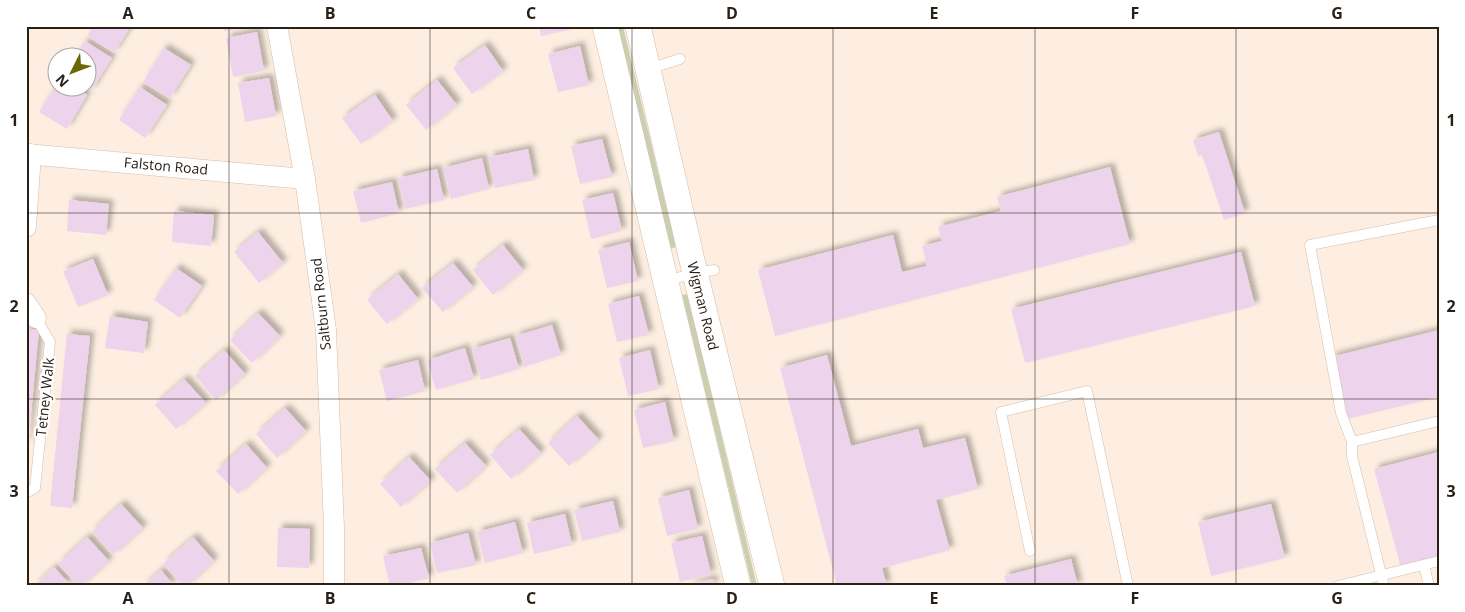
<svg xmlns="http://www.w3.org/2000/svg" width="1465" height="612" font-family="'Open Sans',sans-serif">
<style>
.green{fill:#cbcfb1}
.building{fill:#eed3ec;filter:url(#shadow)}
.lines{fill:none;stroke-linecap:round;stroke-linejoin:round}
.service-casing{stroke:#d5bda8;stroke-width:11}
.minor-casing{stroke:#d5bda8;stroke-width:21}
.tertiary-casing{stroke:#d5bda8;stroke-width:26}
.service{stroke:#fff;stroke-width:10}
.minor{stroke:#fff;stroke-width:20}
.tertiary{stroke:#fff;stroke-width:25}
.grid{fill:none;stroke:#292018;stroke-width:1;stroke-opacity:0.55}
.labels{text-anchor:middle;stroke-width:4.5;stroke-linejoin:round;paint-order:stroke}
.street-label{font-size:14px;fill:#292018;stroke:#fff}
.neatline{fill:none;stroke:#292018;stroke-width:2}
.grid-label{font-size:16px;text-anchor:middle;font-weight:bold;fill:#292018}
</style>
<defs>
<filter id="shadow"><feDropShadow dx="4.5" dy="-4.5" stdDeviation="2.5" flood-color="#0004"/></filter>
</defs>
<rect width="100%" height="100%" fill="#fdeee1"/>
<g class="green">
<path d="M616,26H623L676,247L670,249Z"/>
<path d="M688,294L757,586H752L682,295Z"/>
</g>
<g class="building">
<path d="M86,26H131L114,53L87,36L91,30Z"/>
<path d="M223,26H246V27L224,31Z"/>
<path d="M539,26H572V29L541,36Z"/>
<path d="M257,32L264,71L233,77L226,38Z"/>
<path d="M85,41L112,58L91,91L88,89V58H75Z"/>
<path d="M485,45L503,71L472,94L453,68Z"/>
<path d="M580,46L589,85L558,92L548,54Z"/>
<path d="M164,48L191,65L170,98L143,82Z"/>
<path d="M269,78L276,116L245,122L238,83Z"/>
<path d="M437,80L457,105L426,130L406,105Z"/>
<path d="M58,83V88H75L87,95L67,129L39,112Z"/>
<path d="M140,87L167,105L145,138L119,120Z"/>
<path d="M375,95L393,121L361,144L342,118Z"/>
<path d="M1219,132L1245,213L1224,220L1202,155L1198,156L1193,140Z"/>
<path d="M602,139L612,177L580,184L571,146Z"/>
<path d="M528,149L534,180L495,188L489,157Z"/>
<path d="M482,158L489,189L451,199L443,168Z"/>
<path d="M1110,167L1130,244L775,336L758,270L893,235L902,272L927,266L922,246L942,241L938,227L1001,211L997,197Z"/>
<path d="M437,169L444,200L405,209L398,178Z"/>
<path d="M392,182L399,213L361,223L353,191Z"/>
<path d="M613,193L622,231L591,239L582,200Z"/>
<path d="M69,200L109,204L106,235L67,231Z"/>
<path d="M174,211L214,215L211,246L172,242Z"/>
<path d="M258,232L283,263L259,283L234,252Z"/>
<path d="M629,242L638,281L607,288L598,250Z"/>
<path d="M503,245L523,270L493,295L473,270Z"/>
<path d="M1241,252L1255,306L1025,363L1011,309Z"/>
<path d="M93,259L108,295L78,307L63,271Z"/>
<path d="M453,263L473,287L443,312L422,288Z"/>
<path d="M176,268L202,286L180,318L154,300Z"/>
<path d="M398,274L418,299L387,324L367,300Z"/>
<path d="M639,296L649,335L617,342L608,304Z"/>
<path d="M258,313L280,336L252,363L230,340Z"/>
<path d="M110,316L148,322L144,353L105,348Z"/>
<path d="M552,325L561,355L524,367L515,336Z"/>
<path d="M26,329L39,330L28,444H26Z"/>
<path d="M1439,330V397L1347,419L1331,357Z"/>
<path d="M67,334L90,336L72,508L50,506Z"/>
<path d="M510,338L519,369L481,380L472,349Z"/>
<path d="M465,348L474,379L436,390L427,360Z"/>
<path d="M224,350L245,374L216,400L195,376Z"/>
<path d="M650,350L659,389L628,396L619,358Z"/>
<path d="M827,355L851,446L918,429L923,448L965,438L978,489L936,500L950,550L882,568L887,586H837L780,368Z"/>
<path d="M418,360L425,391L387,401L379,370Z"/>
<path d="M184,379L206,403L176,429L155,405Z"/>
<path d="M665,402L674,441L643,448L634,410Z"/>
<path d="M285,408L306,431L277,458L256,434Z"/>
<path d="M577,416L599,440L569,466L548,443Z"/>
<path d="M519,429L541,453L511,479L490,455Z"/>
<path d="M465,443L486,466L457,493L435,469Z"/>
<path d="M246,444L267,468L238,494L216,471Z"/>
<path d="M1439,452V558L1401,568L1374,469Z"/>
<path d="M409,457L431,481L401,507L380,484Z"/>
<path d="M689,490L698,529L667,536L658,498Z"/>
<path d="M613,501L620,532L582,541L574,510Z"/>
<path d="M121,504L143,528L113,555L92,531Z"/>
<path d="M1271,504L1285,558L1211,576L1198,522Z"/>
<path d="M565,514L572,545L534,554L527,523Z"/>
<path d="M515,522L523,553L485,563L477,532Z"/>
<path d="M278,528L310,529L309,568L277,567Z"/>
<path d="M468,533L476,565L437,573L430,543Z"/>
<path d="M702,536L711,574L680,582L671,543Z"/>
<path d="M87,537L109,561L81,586H78L58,564Z"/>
<path d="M193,537L214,561L187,586H183L163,564Z"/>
<path d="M421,548L429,578L398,586H390L383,556Z"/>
<path d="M1071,559L1078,586H1007L1004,576Z"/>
<path d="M54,567L71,586H34Z"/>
<path d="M161,570L174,586H143Z"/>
<path d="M713,579L714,586H688V585Z"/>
</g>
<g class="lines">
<defs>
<g id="service">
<path d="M649,69L680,59"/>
<path d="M666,281L695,273L714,270"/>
<path d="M1352,442L1341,413L1310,245L1439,220"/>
<path d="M26,493L35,488L50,342L36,318"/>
<path d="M1030,551L1001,412L1087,391L1128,586"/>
<path d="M1424,565L1429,586"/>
<path d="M1338,586L1439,561"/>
<path d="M1384,586L1352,456V442L1439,421"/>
</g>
<g id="minor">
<path d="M277,26L305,179L326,330L334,528V586"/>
<path d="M26,154L305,179"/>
<path d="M26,227L31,154"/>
<path d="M26,303L36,318"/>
</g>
<g id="tertiary">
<path d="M605,26L738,586"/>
<path d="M638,26L695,273L772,586"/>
</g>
</defs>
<use href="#service" class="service-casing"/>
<use href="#minor" class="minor-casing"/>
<use href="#tertiary" class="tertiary-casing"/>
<use href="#service" class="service"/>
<use href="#minor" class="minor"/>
<use href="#tertiary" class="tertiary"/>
</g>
<path class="grid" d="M229,26V586M430,26V586M632,26V586M833,26V586M1035,26V586M1236,26V586M26,213H1439M26,399H1439"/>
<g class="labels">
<g class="street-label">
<text transform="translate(166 166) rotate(5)" y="5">Falston Road</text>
<text transform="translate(321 304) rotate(-96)" y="5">Saltburn Road</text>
<text transform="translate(703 306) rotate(76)" y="5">Wigman Road</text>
<text transform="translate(45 397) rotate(-84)" y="5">Tetney Walk</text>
</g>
</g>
<rect width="1465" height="612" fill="none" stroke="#ffffff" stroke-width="55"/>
<g transform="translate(72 72) rotate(228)"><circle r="24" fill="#ffffff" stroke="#a9a6a3"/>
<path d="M0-4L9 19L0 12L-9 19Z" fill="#6a6803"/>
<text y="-8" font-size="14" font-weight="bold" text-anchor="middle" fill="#292018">N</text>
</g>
<rect x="28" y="28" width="1410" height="556" class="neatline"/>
<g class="grid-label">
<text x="128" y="19">A</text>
<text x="330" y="19">B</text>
<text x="531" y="19">C</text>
<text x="732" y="19">D</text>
<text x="934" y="19">E</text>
<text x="1135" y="19">F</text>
<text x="1337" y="19">G</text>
<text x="14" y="126">1</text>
<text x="1451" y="126">1</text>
<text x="14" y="312">2</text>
<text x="1451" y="312">2</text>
<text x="14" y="497">3</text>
<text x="1451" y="497">3</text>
<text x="128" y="604">A</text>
<text x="330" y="604">B</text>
<text x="531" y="604">C</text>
<text x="732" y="604">D</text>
<text x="934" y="604">E</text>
<text x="1135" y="604">F</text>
<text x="1337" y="604">G</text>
</g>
</svg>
